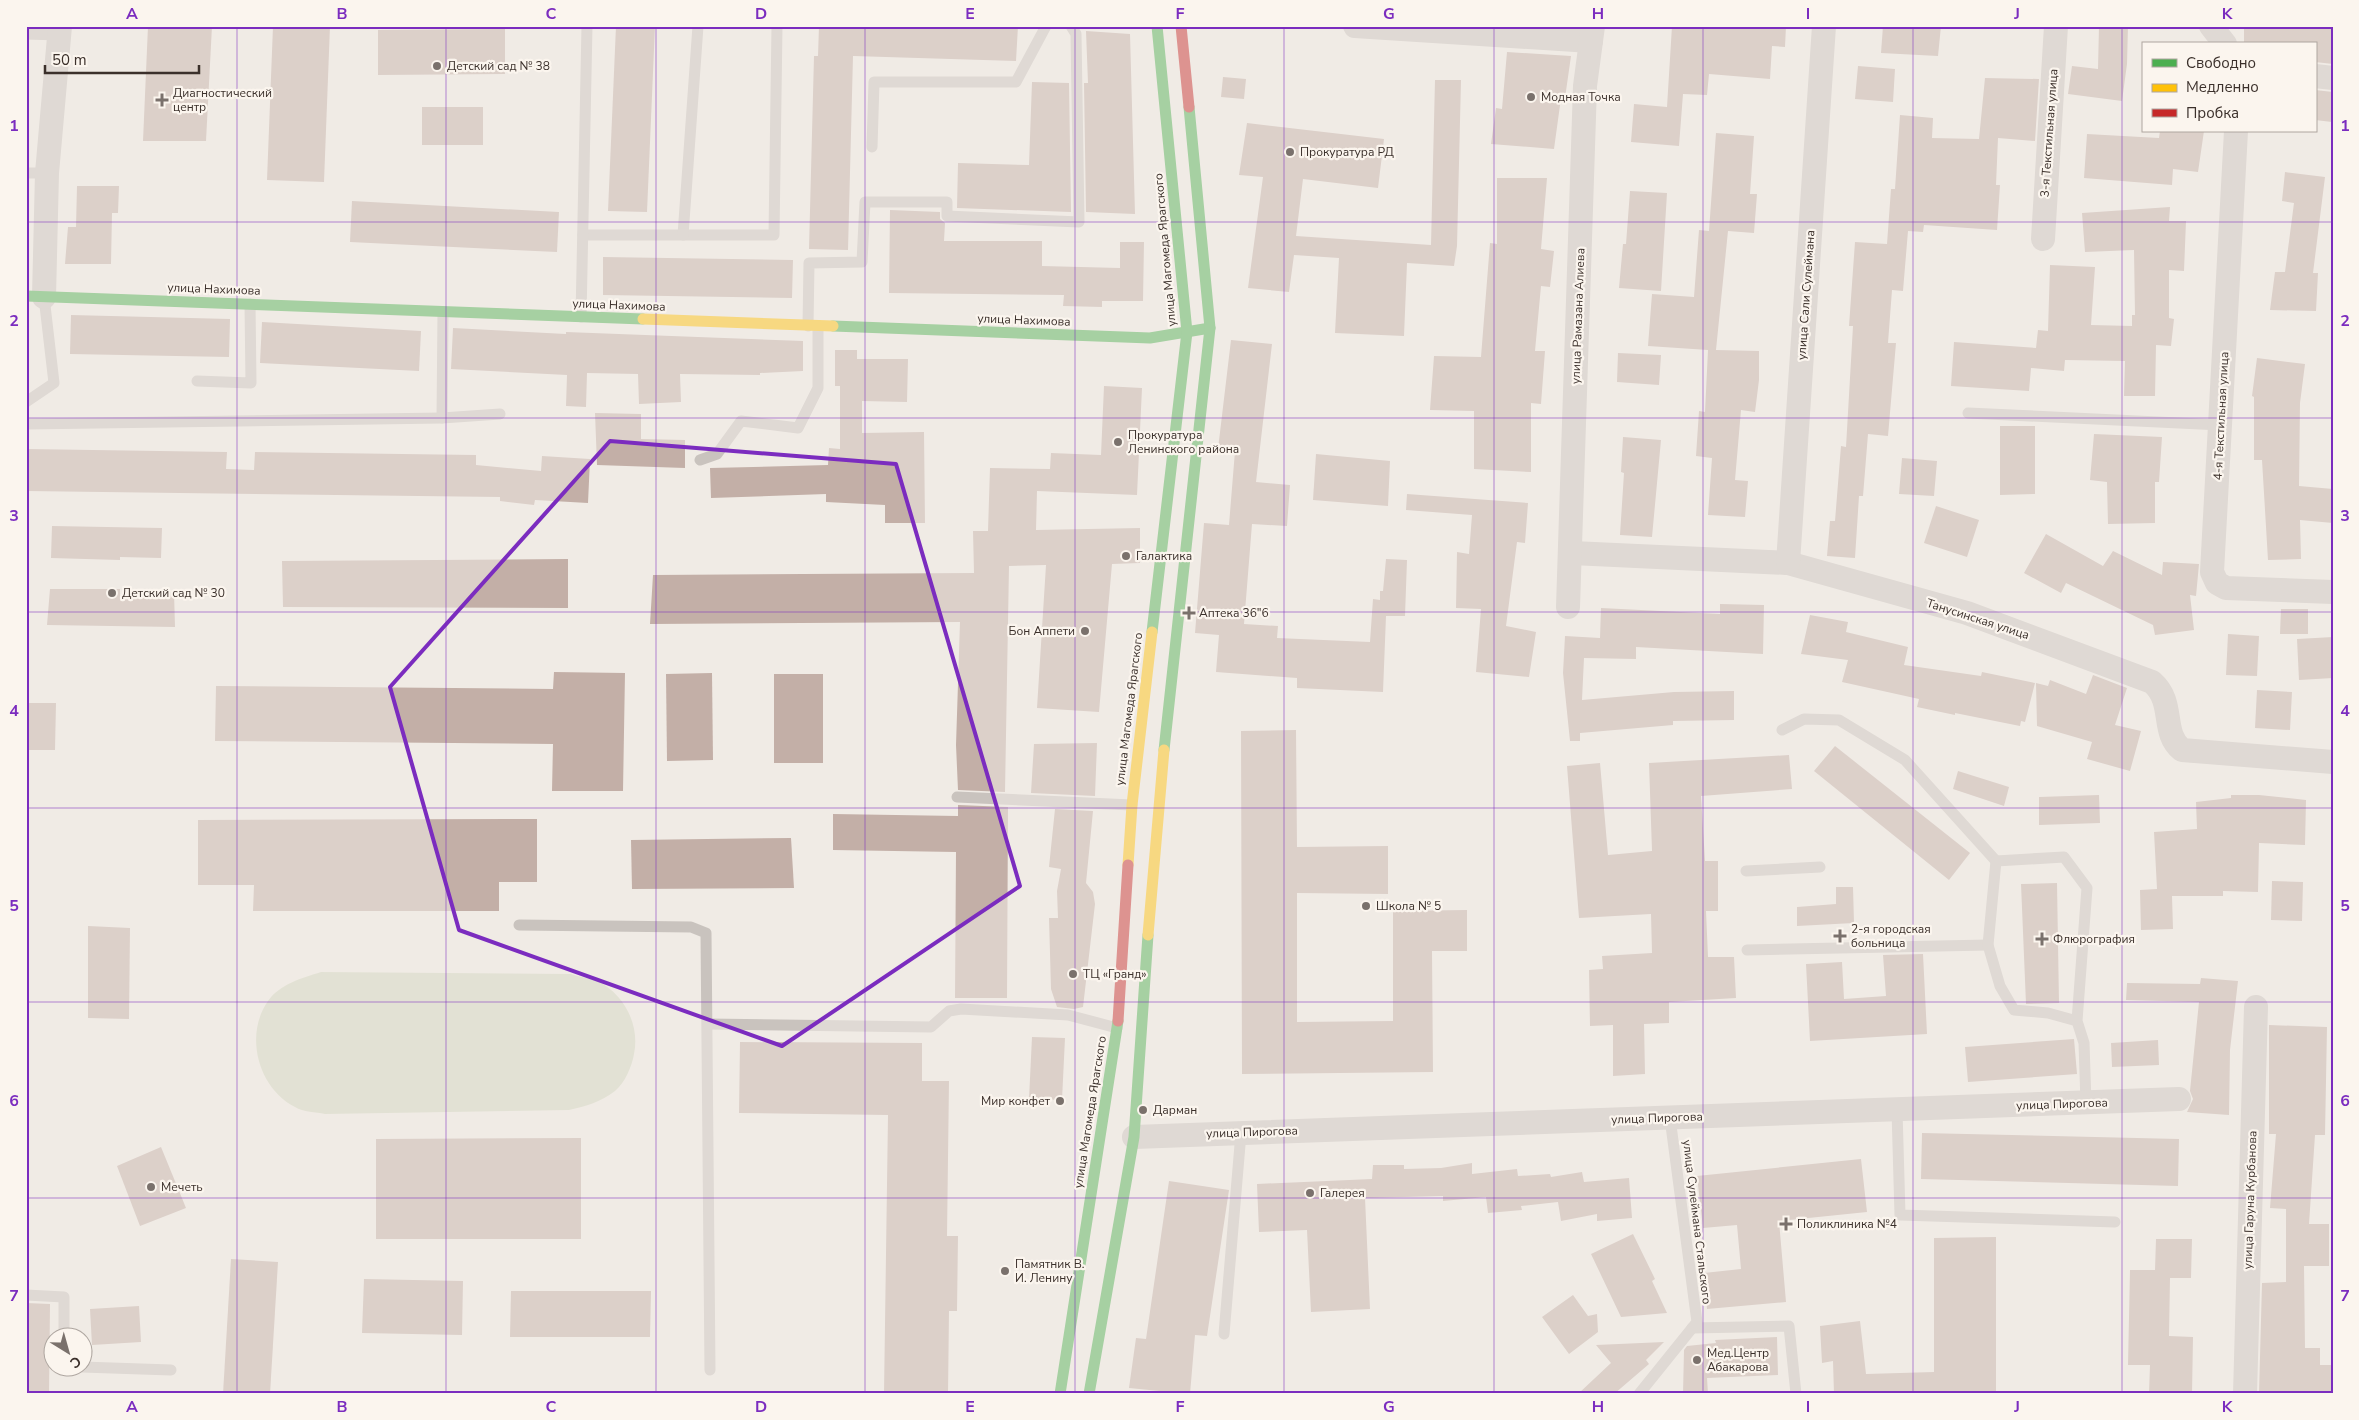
<svg xmlns="http://www.w3.org/2000/svg" width="2359" height="1420" font-family="'Nunito Sans',sans-serif">
<style>
.garden{fill:#d1d6bf}
.building{fill:#c3afa7}
.lines{fill:none;stroke-linecap:round;stroke-linejoin:round}
.lane{stroke:#c9c3be;stroke-width:11}
.street{stroke:#c9c3be;stroke-width:24}
.fast{stroke:#4caf50;stroke-width:11}
.slow{stroke:#ffc107;stroke-width:11}
.jam{stroke:#c62828;stroke-width:11}
.marked{fill:none;stroke:#7b2cbf;stroke-width:4;stroke-linejoin:round}
.grid{fill:none;stroke:#7b2cbf;stroke-width:1;stroke-opacity:0.55}
.poi-dot{fill:#7a716c;stroke:#fbf5ee;stroke-width:2}
.labels{text-anchor:middle;stroke-width:4.5;stroke-linejoin:round;paint-order:stroke}
.poi-label{font-size:12px;fill:#3b302b;stroke:#fbf5ee;text-anchor:start}
.street-label{font-size:12px;fill:#3b302b;stroke:#fbf5ee}
.neatline{fill:none;stroke:#7b2cbf;stroke-width:2}
.grid-label{font-size:16px;text-anchor:middle;font-weight:bold;fill:#7b2cbf}
</style>
<rect width="100%" height="100%" fill="#f0ebe5"/>
<path class="garden" d="M321,972L571,974C579,977 589,978 597,981C625,994 640,1026 634,1054C632,1066 625,1083 615,1091C601,1102 586,1106 569,1110L325,1114C316,1112 303,1112 295,1107C258,1088 244,1035 268,1001C280,984 302,978 321,972Z"/>
<g class="building">
<path d="M148,26H212L206,141H143Z"/>
<path d="M273,26H330L324,182L267,180Z"/>
<path d="M616,26H655L647,212L608,211Z"/>
<path d="M819,26H1018L1016,61L853,56L848,250L809,249L814,56H818Z"/>
<path d="M1672,26H1786L1785,47L1772,46L1770,79L1709,74L1707,95L1683,94L1679,146L1631,142L1634,104L1667,107Z"/>
<path d="M1883,26H1941L1938,56L1881,53Z"/>
<path d="M2099,26H2128L2127,64L2122,101L2068,94L2072,66L2098,69Z"/>
<path d="M2244,26H2333V64L2315,62V44H2244Z"/>
<path d="M505,29V74L378,75V30Z"/>
<path d="M1086,31L1130,34L1135,214L1086,212L1084,83H1088Z"/>
<path d="M1507,52L1571,56L1565,98H1561L1554,149L1491,144L1496,108L1502,109Z"/>
<path d="M1858,66L1895,69L1893,102L1855,99Z"/>
<path d="M1223,77L1246,79L1244,99L1221,97Z"/>
<path d="M1985,78L2039,79L2035,141L1998,138L1996,185H2000L1997,230L1924,225L1923,232L1908,231L1903,291L1892,290L1888,343H1896L1888,436L1868,434L1863,496H1859L1855,558L1827,556L1830,521H1835L1841,446L1846,447L1853,326H1849L1855,242L1887,244L1891,189H1895L1900,115L1933,118L1932,138L1979,139Z"/>
<path d="M1435,80H1461L1457,246L1454,266L1407,263L1404,336L1335,333L1339,258L1294,255L1289,292L1248,288L1263,177L1239,175L1247,123L1384,139L1378,188L1303,179L1296,236L1431,245Z"/>
<path d="M1032,82L1069,83L1071,212L957,208L958,163L1029,165Z"/>
<path d="M2315,90L2333,92L2332,122L2315,120Z"/>
<rect x="422" y="107" width="61" height="38"/>
<path d="M2160,131H2204L2198,172L2173,169L2172,185L2084,178L2087,134L2159,138Z"/>
<path d="M1716,133L1754,136L1750,194H1757L1754,233L1728,231L1716,350L1759,351V380L1755,412L1741,410L1735,480L1748,481L1745,517L1708,515L1712,458L1696,456L1699,411L1705,412L1708,350L1648,346L1652,294L1694,297L1699,230L1709,231Z"/>
<path d="M2285,172L2325,177L2313,273H2318L2316,311L2270,310L2275,272H2285L2294,203L2282,201Z"/>
<path d="M1497,178H1547L1541,249L1554,251L1550,287L1541,286L1535,351H1545L1541,404L1531,403V472L1474,469V411L1430,410L1434,356L1481,357L1490,243L1497,244Z"/>
<path d="M77,186H119L118,213H112L111,264H65L68,227H76Z"/>
<path d="M1630,191L1667,193L1661,291L1619,288L1623,244H1626Z"/>
<path d="M352,201L559,212L557,252L350,242Z"/>
<path d="M2170,207L2169,221H2186L2184,271L2169,270V318L2174,319L2171,346L2156,345L2155,396H2124L2125,361L2065,360L2064,371L2031,368L2029,391L1951,386L1954,342L2036,348L2038,330L2048,331L2050,265L2095,267L2091,325L2132,326V315H2135L2134,250L2085,252L2082,213Z"/>
<path d="M890,210L940,212V219L945,223L944,241H1042V266L1120,268V242H1144L1143,301H1102V307L1063,306L1064,295L889,293Z"/>
<path d="M603,257L793,260L792,298L603,295Z"/>
<path d="M71,315L230,319L229,357L70,354Z"/>
<path d="M262,322L421,331L419,371L260,363Z"/>
<path d="M453,328L566,334V332L803,341V371L760,373V375L680,374L681,402L639,404L638,374L587,373L586,407L566,406L567,375L451,369Z"/>
<path d="M1231,340L1272,344L1256,482L1290,485L1287,526L1252,524L1244,624L1278,626L1277,638L1370,642L1373,599L1380,600V591H1383L1386,559L1407,560L1405,616H1386L1383,692L1297,688V678L1216,672L1219,635L1195,633L1204,523L1229,525L1235,451L1218,449Z"/>
<path d="M835,350H857V359H908L907,402L862,401V433L924,432L925,523H885V505L826,502V494L711,498L710,468L828,465L829,448L840,449V386H835Z"/>
<path d="M1618,353L1661,355L1659,385L1617,382Z"/>
<path d="M2257,358L2305,364L2300,403L2299,486L2333,489V523L2300,520L2301,559L2268,560L2262,460H2254V397L2252,396Z"/>
<path d="M1104,386L1142,388L1137,495L1037,491L1036,530L1140,528V563L1112,564L1099,712L1037,708L1046,565L1009,566L1005,792L958,790L956,745L960,622L650,624L653,575L974,573L973,531H988L990,468L1050,469L1051,453L1101,455Z"/>
<path d="M595,413L641,414V439L685,440V468L597,465Z"/>
<path d="M2000,426H2035V494L2000,495Z"/>
<path d="M2094,434L2162,437L2159,482H2155V523L2108,524L2107,482L2090,480Z"/>
<path d="M1623,437L1661,440L1652,537L1620,535L1624,473L1621,472Z"/>
<path d="M26,449L227,452L226,469L254,470L255,452L476,455V465L541,471L542,456L590,459L588,503L535,500L534,505L500,501V497L26,491Z"/>
<path d="M1316,454L1390,461L1388,506L1313,500Z"/>
<path d="M1902,458L1937,461L1934,496L1899,494Z"/>
<path d="M1407,494L1528,503L1525,543L1517,542L1506,626L1536,632L1529,677L1476,672L1481,609L1456,608L1457,552L1469,554L1472,515L1406,510Z"/>
<path d="M1936,506L1979,520L1967,557L1924,543Z"/>
<path d="M52,526L162,528L161,558L120,557V560L51,558Z"/>
<path d="M2046,534L2103,566L2113,551L2162,575L2163,562L2199,564L2196,596L2190,595L2194,630L2155,635L2153,625L2066,583L2061,593L2024,573Z"/>
<path d="M568,559V608L283,607L282,561Z"/>
<path d="M50,589H120V595L174,592L175,627L47,625Z"/>
<path d="M1720,604L1764,605L1763,654L1636,647V659L1584,658L1582,700L1674,692L1734,691V720L1673,721V725L1580,733V741H1570L1563,673L1565,636L1600,638L1601,608L1720,614Z"/>
<path d="M2281,609H2308V634H2280Z"/>
<path d="M1810,615L1848,622L1846,632L1908,647L1904,665L1981,676L1982,672L2035,683L2025,722L2021,721L2020,726L1955,713V715L1917,707L1919,699L1842,682L1848,660L1801,654Z"/>
<path d="M2228,634L2259,636L2257,676L2226,675Z"/>
<path d="M2333,637V678L2299,680L2297,639Z"/>
<path d="M554,672L625,673L623,791H552L553,744L215,741L216,686L553,689Z"/>
<path d="M712,673L713,760L667,761L666,674Z"/>
<rect x="774" y="674" width="49" height="89"/>
<path d="M2093,675L2127,688L2115,725L2141,731L2130,771L2087,759L2092,742L2037,726L2036,683L2048,686L2050,680L2086,694Z"/>
<path d="M2257,690L2292,692L2290,730L2255,728Z"/>
<path d="M26,703H56L55,750H26Z"/>
<path d="M1296,730L1297,847L1388,846V894L1297,893V1022L1393,1021V911L1467,910V951H1432L1433,1072L1242,1074L1241,731Z"/>
<path d="M1097,743L1095,796L1031,793L1034,744Z"/>
<path d="M1835,746L1970,853L1949,880L1814,771Z"/>
<path d="M1789,755L1792,789L1701,796L1705,861H1718V911H1706L1708,957H1734L1736,998L1669,1002V1023L1644,1024L1645,1074L1613,1076V1025L1590,1026L1589,970L1603,969L1602,956L1652,953L1651,914L1579,918L1567,766L1600,763L1608,855L1652,851L1649,763Z"/>
<path d="M1958,771L2009,787L2004,806L1953,789Z"/>
<path d="M2099,795L2100,823L2039,825V797Z"/>
<path d="M2231,795H2259L2306,800L2305,845L2259,843L2258,892L2223,891V896H2172L2173,929L2141,930L2140,890L2157,889L2154,832L2197,829L2196,802L2231,798Z"/>
<path d="M958,805L1008,807L1007,998H955L956,852L833,850V814L958,816Z"/>
<path d="M1055,809L1093,811L1086,883L1093,892L1095,904L1083,1007L1074,1009L1057,1007L1051,989L1049,918H1058L1057,891L1061,869L1049,867Z"/>
<path d="M537,819V882H499V911H253L254,885H198V820Z"/>
<path d="M791,838L794,888L632,889L631,840Z"/>
<path d="M2272,881L2303,882L2302,921L2271,920Z"/>
<path d="M2057,883L2059,1003L2026,1004L2021,884Z"/>
<path d="M1836,887H1853L1854,923L1797,926V907L1836,904Z"/>
<path d="M88,926L130,928L129,1019L88,1018Z"/>
<path d="M1923,954L1927,1034L1810,1041L1806,964L1842,962L1844,999L1886,996L1883,955Z"/>
<path d="M2201,978L2238,981L2230,1050L2229,1115L2187,1112L2193,1099L2190,1091L2199,1002L2126,1000L2127,983L2200,984Z"/>
<path d="M2269,1025L2327,1027L2325,1135H2315L2309,1224H2329V1266H2304L2305,1348H2320V1365H2333V1394H2259L2262,1283L2286,1282V1209L2270,1208L2276,1134H2269Z"/>
<path d="M1032,1037L1065,1038L1062,1100L1029,1099Z"/>
<path d="M2074,1039L2077,1074L1968,1082L1965,1047Z"/>
<path d="M2158,1040L2159,1065L2112,1067L2111,1043Z"/>
<path d="M740,1042L922,1043V1081H949L947,1236H958L957,1311H949L948,1394H884L888,1115L739,1113Z"/>
<path d="M1922,1133L2179,1139L2178,1186L1921,1179Z"/>
<path d="M581,1138V1239H376V1139Z"/>
<path d="M161,1147L186,1208L140,1226L117,1166Z"/>
<path d="M1861,1159L1867,1212L1779,1221L1786,1302L1707,1309L1704,1273L1741,1269L1737,1225L1703,1228L1697,1176Z"/>
<path d="M1472,1163V1174L1517,1169L1518,1176L1550,1174L1551,1177L1582,1172L1584,1182L1629,1178L1632,1218L1597,1221V1214L1561,1221L1558,1202L1521,1206L1522,1210L1488,1213L1486,1197L1443,1201V1196L1365,1198L1370,1309L1311,1312L1307,1230L1259,1232L1257,1184L1372,1179L1373,1165H1404V1169L1441,1168Z"/>
<path d="M1169,1181L1229,1190L1207,1336L1195,1335L1190,1394L1129,1388L1136,1338L1146,1339Z"/>
<path d="M1633,1234L1655,1279L1652,1281L1667,1313L1621,1317L1591,1254Z"/>
<path d="M1996,1237V1392L1834,1394L1833,1361L1822,1363L1820,1326L1860,1321L1866,1374L1934,1372V1238Z"/>
<path d="M2156,1239H2192L2191,1278H2170L2169,1336L2193,1337L2192,1394H2149L2150,1365H2128L2130,1270H2155Z"/>
<path d="M231,1259L278,1262L270,1394H223Z"/>
<path d="M364,1279L463,1281L462,1335L362,1333Z"/>
<path d="M511,1291H651L650,1337H510Z"/>
<path d="M1573,1295L1588,1316L1597,1314L1598,1332L1569,1354L1542,1317Z"/>
<path d="M26,1303L50,1304L49,1394H26Z"/>
<path d="M139,1306L141,1342L92,1345L90,1309Z"/>
<path d="M1777,1337L1778,1375L1707,1378L1708,1394H1683L1684,1350L1687,1346L1716,1343L1715,1340Z"/>
<path d="M1664,1342L1646,1360L1649,1364L1614,1394H1578L1611,1363L1596,1345Z"/>
</g>
<g class="lines">
<g class="lane">
<path d="M26,34L60,35"/>
<path d="M872,147L874,82H1016L1046,26"/>
<path d="M26,173H47"/>
<path d="M583,235H774L777,26"/>
<path d="M683,235L698,26"/>
<path d="M443,312L442,418L500,414"/>
<path d="M581,317L587,26"/>
<path d="M808,326L809,263L862,262L865,202H947V216L1079,222L1076,34L1071,26"/>
<path d="M197,381L251,383L250,304"/>
<path d="M26,402L54,383L44,297"/>
<path d="M1968,413L2221,425"/>
<path d="M26,424L442,418"/>
<path d="M700,460L717,454L741,421L798,428L818,388V326"/>
<path d="M1782,730L1804,719L1839,720L1905,760L1996,861"/>
<path d="M957,797L1132,805"/>
<path d="M1746,871L1820,867"/>
<path d="M519,925L691,927L706,933L710,1370"/>
<path d="M1747,950L1988,945"/>
<path d="M2077,1021L2087,888L2064,857L1996,861L1988,945L2000,986L2014,1010L2048,1013L2077,1021L2084,1043L2086,1103"/>
<path d="M708,1024L931,1027L949,1011L961,1009L1068,1015L1117,1028"/>
<path d="M1897,1110L1900,1215L2115,1222"/>
<path d="M26,1295L64,1297V1338"/>
<path d="M1692,1328L1789,1326L1796,1394"/>
<path d="M1224,1334L1241,1133"/>
<path d="M82,1367L171,1370"/>
<path d="M1639,1394L1697,1322L1670,1118"/>
</g>
<g class="street">
<path d="M1355,26L1591,41"/>
<path d="M2211,26L2225,44"/>
<path d="M2315,76L2333,78"/>
<path d="M2236,131L2212,572L2217,583L2226,588L2333,592"/>
<path d="M2043,239L2056,26"/>
<path d="M44,297L47,173L60,26"/>
<path d="M1572,553L1788,563L1967,613L2152,682C2176,703 2160,732 2182,750L2333,762"/>
<path d="M1788,563L1824,26"/>
<path d="M1568,607L1585,86L1593,26"/>
<path d="M1134,1137L2179,1099"/>
<path d="M2245,1394L2256,1007"/>
</g>
<g class="fast">
<path d="M26,296L643,319"/>
<path d="M833,326L1150,338L1210,328"/>
<path d="M1152,632L1187,332L1157,26"/>
<path d="M1164,750L1210,328L1189,107"/>
<path d="M1060,1394L1118,1021"/>
<path d="M1089,1394L1134,1137L1148,935"/>
</g>
<g class="slow">
<path d="M643,319L833,326"/>
<path d="M1128,865L1132,805L1152,632"/>
<path d="M1148,935L1164,750"/>
</g>
<g class="jam">
<path d="M1181,26L1189,107"/>
<path d="M1118,1021L1128,865"/>
</g>
</g>
<path d="M0 0H2359V1420H0ZM610,441L896,464L1020,886L782,1046L459,930L390,687Z" fill="#f0ebe5" fill-opacity=".55" fill-rule="evenodd"/>
<path class="marked" d="M610,441L896,464L1020,886L782,1046L459,930L390,687Z"/>
<path class="grid" d="M237,26V1394M446,26V1394M656,26V1394M865,26V1394M1075,26V1394M1284,26V1394M1494,26V1394M1703,26V1394M1913,26V1394M2122,26V1394M26,222H2333M26,418H2333M26,612H2333M26,808H2333M26,1002H2333M26,1198H2333"/>
<g class="poi-dot">
<circle cx="437" cy="66" r="5"/>
<circle cx="1531" cy="97" r="5"/>
<path d="M159.5 92.5h5v5h5v5h-5v5h-5v-5h-5v-5h5z"/>
<circle cx="1290" cy="152" r="5"/>
<circle cx="1118" cy="442" r="5"/>
<circle cx="1126" cy="556" r="5"/>
<circle cx="112" cy="593" r="5"/>
<path d="M1186.5 605.5h5v5h5v5h-5v5h-5v-5h-5v-5h5z"/>
<circle cx="1085" cy="631" r="5"/>
<circle cx="1366" cy="906" r="5"/>
<path d="M1837.5 928.5h5v5h5v5h-5v5h-5v-5h-5v-5h5z"/>
<path d="M2039.5 931.5h5v5h5v5h-5v5h-5v-5h-5v-5h5z"/>
<circle cx="1073" cy="974" r="5"/>
<circle cx="1060" cy="1101" r="5"/>
<circle cx="1143" cy="1110" r="5"/>
<circle cx="151" cy="1187" r="5"/>
<circle cx="1310" cy="1193" r="5"/>
<path d="M1783.5 1216.5h5v5h5v5h-5v5h-5v-5h-5v-5h5z"/>
<circle cx="1005" cy="1271" r="5"/>
<circle cx="1697" cy="1360" r="5"/>
</g>
<g class="labels">
<g class="poi-label">
<text x="447" y="70">Детский сад № 38</text>
<text x="173" y="97">Диагностический<tspan x="173" dy="14">центр</tspan></text>
<text x="1541" y="101">Модная Точка</text>
<text x="1300" y="156">Прокуратура РД</text>
<text x="1128" y="439">Прокуратура<tspan x="1128" dy="14">Ленинского района</tspan></text>
<text x="1136" y="560">Галактика</text>
<text x="122" y="597">Детский сад № 30</text>
<text x="1199" y="617">Аптека 36"6</text>
<text x="1075" y="635" text-anchor="end">Бон Аппети</text>
<text x="1376" y="910">Школа № 5</text>
<text x="1851" y="933">2-я городская<tspan x="1851" dy="14">больница</tspan></text>
<text x="2053" y="943">Флюрография</text>
<text x="1083" y="978">ТЦ «Гранд»</text>
<text x="1050" y="1105" text-anchor="end">Мир конфет</text>
<text x="1153" y="1114">Дарман</text>
<text x="161" y="1191">Мечеть</text>
<text x="1320" y="1197">Галерея</text>
<text x="1797" y="1228">Поликлиника №4</text>
<text x="1015" y="1268">Памятник В.<tspan x="1015" dy="14">И. Ленину</tspan></text>
<text x="1707" y="1357">Мед.Центр<tspan x="1707" dy="14">Абакарова</tspan></text>
</g>
<g class="street-label">
<text transform="translate(2049 133) rotate(-86)" y="4">3-я Текстильная улица</text>
<text transform="translate(1165 250) rotate(-95)" y="4">улица Магомеда Ярагского</text>
<text transform="translate(214 289) rotate(2)" y="4">улица Нахимова</text>
<text transform="translate(1806 295) rotate(-86)" y="4">улица Сали Сулеймана</text>
<text transform="translate(619 305) rotate(2)" y="4">улица Нахимова</text>
<text transform="translate(1578 316) rotate(-88)" y="4">улица Рамазана Алиева</text>
<text transform="translate(1024 320) rotate(2)" y="4">улица Нахимова</text>
<text transform="translate(2221 416) rotate(-87)" y="4">4-я Текстильная улица</text>
<text transform="translate(1978 619) rotate(18)" y="4">Танусинская улица</text>
<text transform="translate(1129 709) rotate(-83)" y="4">улица Магомеда Ярагского</text>
<text transform="translate(2062 1104) rotate(-2)" y="4">улица Пирогова</text>
<text transform="translate(1090 1112) rotate(-81)" y="4">улица Магомеда Ярагского</text>
<text transform="translate(1657 1118) rotate(-2)" y="4">улица Пирогова</text>
<text transform="translate(1252 1132) rotate(-2)" y="4">улица Пирогова</text>
<text transform="translate(2250 1200) rotate(-88)" y="4">улица Гаруна Курбанова</text>
<text transform="translate(1697 1222) rotate(83)" y="4">улица Сулеймана Стальского</text>
</g>
</g>
<rect width="2359" height="1420" fill="none" stroke="#fbf5ee" stroke-width="55"/>
<rect x="2142" y="42" width="175" height="90" fill="#fbf5ee" stroke="#aea6a0"/>
<rect x="2152" y="59" width="25" height="8" fill="#4caf50" stroke="#aea6a0"/>
<text x="2186" y="68" font-size="15" fill="#3b302b">Свободно</text>
<rect x="2152" y="84" width="25" height="8" fill="#ffc107" stroke="#aea6a0"/>
<text x="2186" y="92" font-size="15" fill="#3b302b">Медленно</text>
<rect x="2152" y="109" width="25" height="8" fill="#c62828" stroke="#aea6a0"/>
<text x="2186" y="118" font-size="15" fill="#3b302b">Пробка</text>
<g transform="translate(68 1352) rotate(143)"><circle r="24" fill="#fbf5ee" stroke="#aea6a0"/>
<path d="M0-4L9 19L0 12L-9 19Z" fill="#7a716c"/>
<text y="-8" font-size="14" font-weight="bold" text-anchor="middle" fill="#3b302b">С</text>
</g>
<path d="M45 65v8h154v-8" fill="none" stroke="#3b302b" stroke-width="2.5"/>
<text x="52" y="65" font-size="15" fill="#3b302b" stroke="#fbf5ee" stroke-width="4" paint-order="stroke">50 m</text>
<rect x="28" y="28" width="2304" height="1364" class="neatline"/>
<g class="grid-label">
<text x="132" y="19">A</text>
<text x="342" y="19">B</text>
<text x="551" y="19">C</text>
<text x="761" y="19">D</text>
<text x="970" y="19">E</text>
<text x="1180" y="19">F</text>
<text x="1389" y="19">G</text>
<text x="1598" y="19">H</text>
<text x="1808" y="19">I</text>
<text x="2017" y="19">J</text>
<text x="2227" y="19">K</text>
<text x="14" y="131">1</text>
<text x="2345" y="131">1</text>
<text x="14" y="326">2</text>
<text x="2345" y="326">2</text>
<text x="14" y="521">3</text>
<text x="2345" y="521">3</text>
<text x="14" y="716">4</text>
<text x="2345" y="716">4</text>
<text x="14" y="911">5</text>
<text x="2345" y="911">5</text>
<text x="14" y="1106">6</text>
<text x="2345" y="1106">6</text>
<text x="14" y="1301">7</text>
<text x="2345" y="1301">7</text>
<text x="132" y="1412">A</text>
<text x="342" y="1412">B</text>
<text x="551" y="1412">C</text>
<text x="761" y="1412">D</text>
<text x="970" y="1412">E</text>
<text x="1180" y="1412">F</text>
<text x="1389" y="1412">G</text>
<text x="1598" y="1412">H</text>
<text x="1808" y="1412">I</text>
<text x="2017" y="1412">J</text>
<text x="2227" y="1412">K</text>
</g>
</svg>
